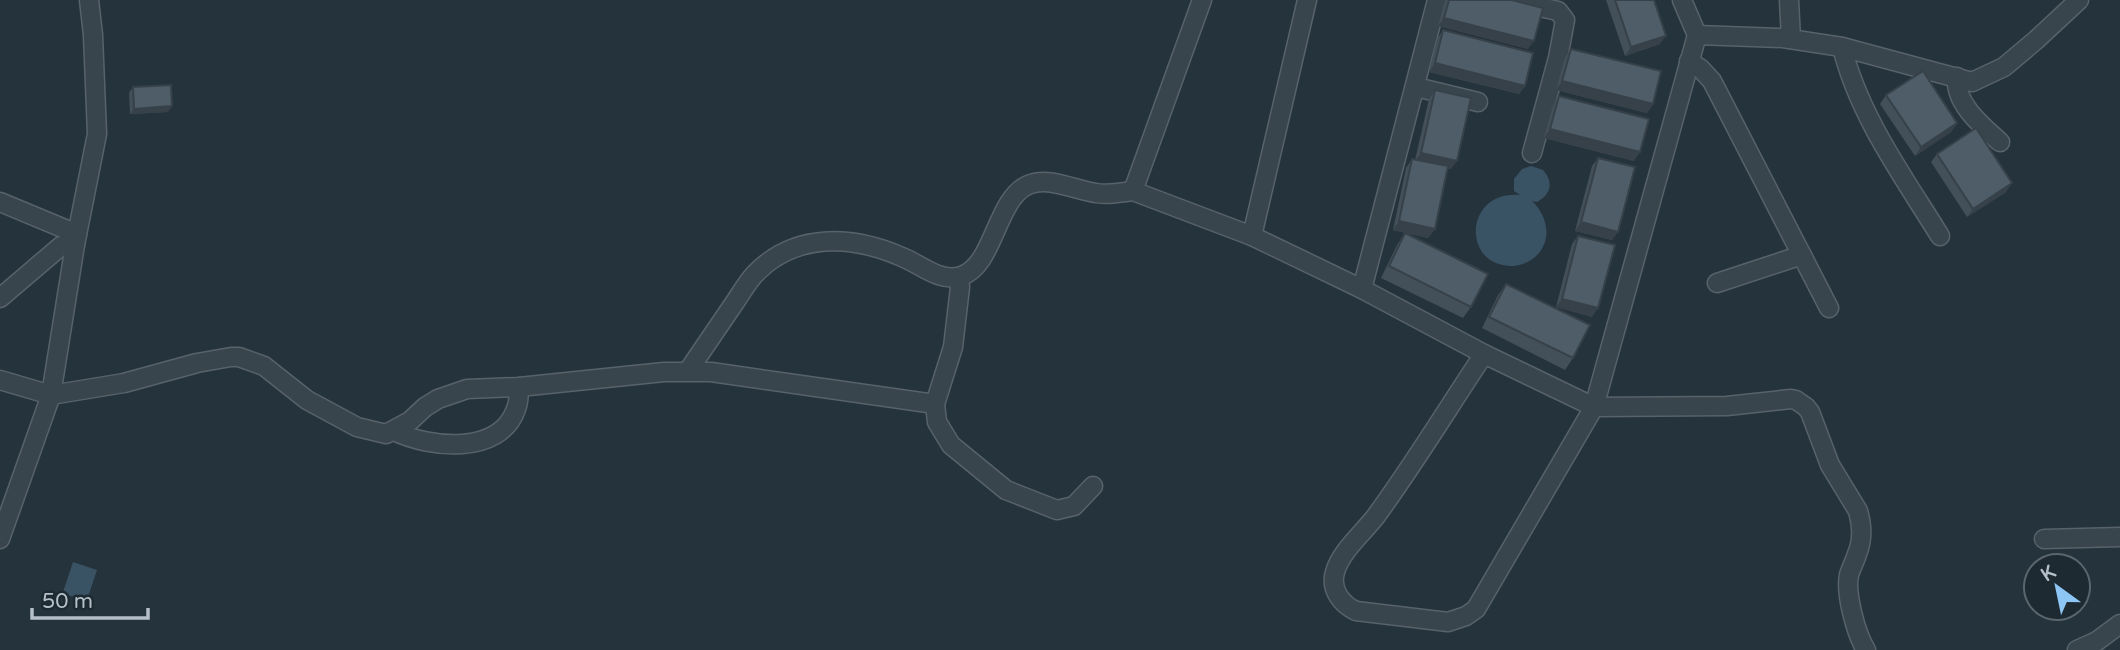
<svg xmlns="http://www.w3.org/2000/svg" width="2120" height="650" font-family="'Varela Round',sans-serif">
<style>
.water{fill:#395264}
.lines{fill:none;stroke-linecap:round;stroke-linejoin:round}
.minor-casing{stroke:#57626b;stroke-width:21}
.minor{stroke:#39454d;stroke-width:18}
.wall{fill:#435059}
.shaded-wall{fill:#374149}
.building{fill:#4e5d68;stroke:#374149;stroke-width:2}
</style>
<rect width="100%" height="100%" fill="#25333d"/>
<g class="water">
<path d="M1531,166L1543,170C1554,182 1551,195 1537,202L1532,201C1548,216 1553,241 1535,257C1528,263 1519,266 1510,266C1461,264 1465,190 1520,195L1514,191V179L1522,169Z"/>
<path d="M73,562L97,570L86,603L79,601V597L62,595Z"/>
</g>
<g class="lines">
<defs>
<g id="minor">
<path d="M1202,0L1133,191L1252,236L1362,289L1437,0"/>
<path d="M1508,0L1558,11L1565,20L1558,58L1532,153"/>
<path d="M1789,0L1791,39"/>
<path d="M1697,35L1783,38L1842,47L1972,82L2004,67L2036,40L2079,0"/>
<path d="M1842,47C1859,116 1903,176 1940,236"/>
<path d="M1689,61L1701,69L1712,81L1829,308"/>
<path d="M1957,77C1954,103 1982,126 2000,142"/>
<path d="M1416,87L1478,102"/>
<path d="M0,202L77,234"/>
<path d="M1252,236L1307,0"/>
<path d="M959,277L960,287L953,347L935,404L937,422L951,445L1006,490L1057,510L1074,506L1093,486"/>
<path d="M1717,283L1802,255"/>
<path d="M1362,289L1484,354L1594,407L1727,406L1791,399L1796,400L1806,407L1810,412L1830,465L1858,511C1862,525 1863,540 1857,554C1855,561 1851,568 1849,575C1845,593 1856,634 1866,650"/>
<path d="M0,298L61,246L75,245"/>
<path d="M1484,354C1448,408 1414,464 1376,516C1363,533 1341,551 1335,572C1330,589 1341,604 1356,611L1448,622L1466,616L1476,609L1594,407L1697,35L1682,0"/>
<path d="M688,371C703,349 718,327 733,305C740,295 746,284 754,275C794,232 852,235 902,257C920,264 940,283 961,276C994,266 996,199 1028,185C1049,176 1074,190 1096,193C1108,195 1120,193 1133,191"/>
<path d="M0,380L51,395L124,383L197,363L231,357H239L264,366L307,400L357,427L386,434L410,421L425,407L438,399L467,389L519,387L664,372H711L935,404"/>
<path d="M394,431C429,448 500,456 516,409C519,402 519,394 519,387"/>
<path d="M0,539L51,395L75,245L97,134L93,35L89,0"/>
<path d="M2044,539L2120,537"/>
<path d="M2077,650L2097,641L2120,624"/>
</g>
</defs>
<use href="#minor" class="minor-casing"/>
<use href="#minor" class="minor"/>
</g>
<g class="wall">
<path d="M1445,0H1512L1528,49L1438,26Z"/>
<path d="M1606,0H1654L1660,44L1625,56Z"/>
<path d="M1443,30L1525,86L1519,94L1429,72L1437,39Z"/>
<path d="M1571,49L1653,104L1647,113L1556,90L1565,57Z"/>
<path d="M133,87L168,112L130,114L129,93Z"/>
<path d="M1435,90L1451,169L1447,168L1435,229L1428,238L1393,230L1406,168L1412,159L1415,160L1429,99Z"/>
<path d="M1886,95L1957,123L1951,132L1915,156L1880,104Z"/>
<path d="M1559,96L1634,161L1544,138L1553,105Z"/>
<path d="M1937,154L2006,192L1967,217L1931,162Z"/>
<path d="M1598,158L1612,240L1575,231L1592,166Z"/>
<path d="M1405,233L1471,307L1463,318L1381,278L1397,245Z"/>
<path d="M1578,236L1592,317L1556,307L1572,244Z"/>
<path d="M1506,284L1573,358L1565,370L1482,328L1498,295Z"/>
</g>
<g class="shaded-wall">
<path d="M1444,18L1534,41L1528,49L1438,26Z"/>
<path d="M1666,36L1660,44L1625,56L1631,47Z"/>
<path d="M1435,63L1525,86L1519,94L1429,72Z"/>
<path d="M1562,81L1653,104L1647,113L1556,90Z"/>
<path d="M172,106L168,112L130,114L134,109Z"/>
<path d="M1957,123L1951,132L1915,156L1921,147Z"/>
<path d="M1550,129L1640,152L1634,161L1544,138Z"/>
<path d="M1421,153L1457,161L1451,169L1415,161Z"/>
<path d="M2012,183L2006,192L1967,217L1973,209Z"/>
<path d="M1399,221L1435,229L1428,238L1393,230Z"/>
<path d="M1581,222L1618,232L1612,240L1575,231Z"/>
<path d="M1562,299L1598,308L1592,317L1556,307Z"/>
</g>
<g class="building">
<path d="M1449,0H1512L1543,8L1534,41L1444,18Z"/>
<path d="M1615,0H1654L1666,36L1631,47Z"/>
<path d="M1443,30L1533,53L1525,86L1435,63Z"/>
<path d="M1571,49L1661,71L1653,104L1562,81Z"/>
<path d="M1923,71L1957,123L1921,147L1886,95Z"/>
<path d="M171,85L172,106L134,109L133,87Z"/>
<path d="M1435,90L1471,98L1457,161L1421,153Z"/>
<path d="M1559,96L1649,119L1640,152L1550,129Z"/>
<path d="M1976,128L2012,183L1973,209L1937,154Z"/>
<path d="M1598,158L1635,167L1618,232L1581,222Z"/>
<path d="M1412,159L1448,166L1435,229L1399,221Z"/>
<path d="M1405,233L1488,274L1471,307L1389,266Z"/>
<path d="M1578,236L1615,245L1598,308L1562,299Z"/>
<path d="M1506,284L1590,325L1573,358L1489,317Z"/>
</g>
<g transform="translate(2057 587) rotate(327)"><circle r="33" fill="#1e2a32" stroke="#5a666e" stroke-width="2"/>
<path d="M0-5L12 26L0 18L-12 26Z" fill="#8dc6f5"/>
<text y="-10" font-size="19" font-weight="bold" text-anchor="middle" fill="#b5bfc8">K</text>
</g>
<path d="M32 608v10h116v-10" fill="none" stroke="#b5bfc8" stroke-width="3.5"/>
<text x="42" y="608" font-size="21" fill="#b5bfc8" stroke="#1e2a32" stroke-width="5" paint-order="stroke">50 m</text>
</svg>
